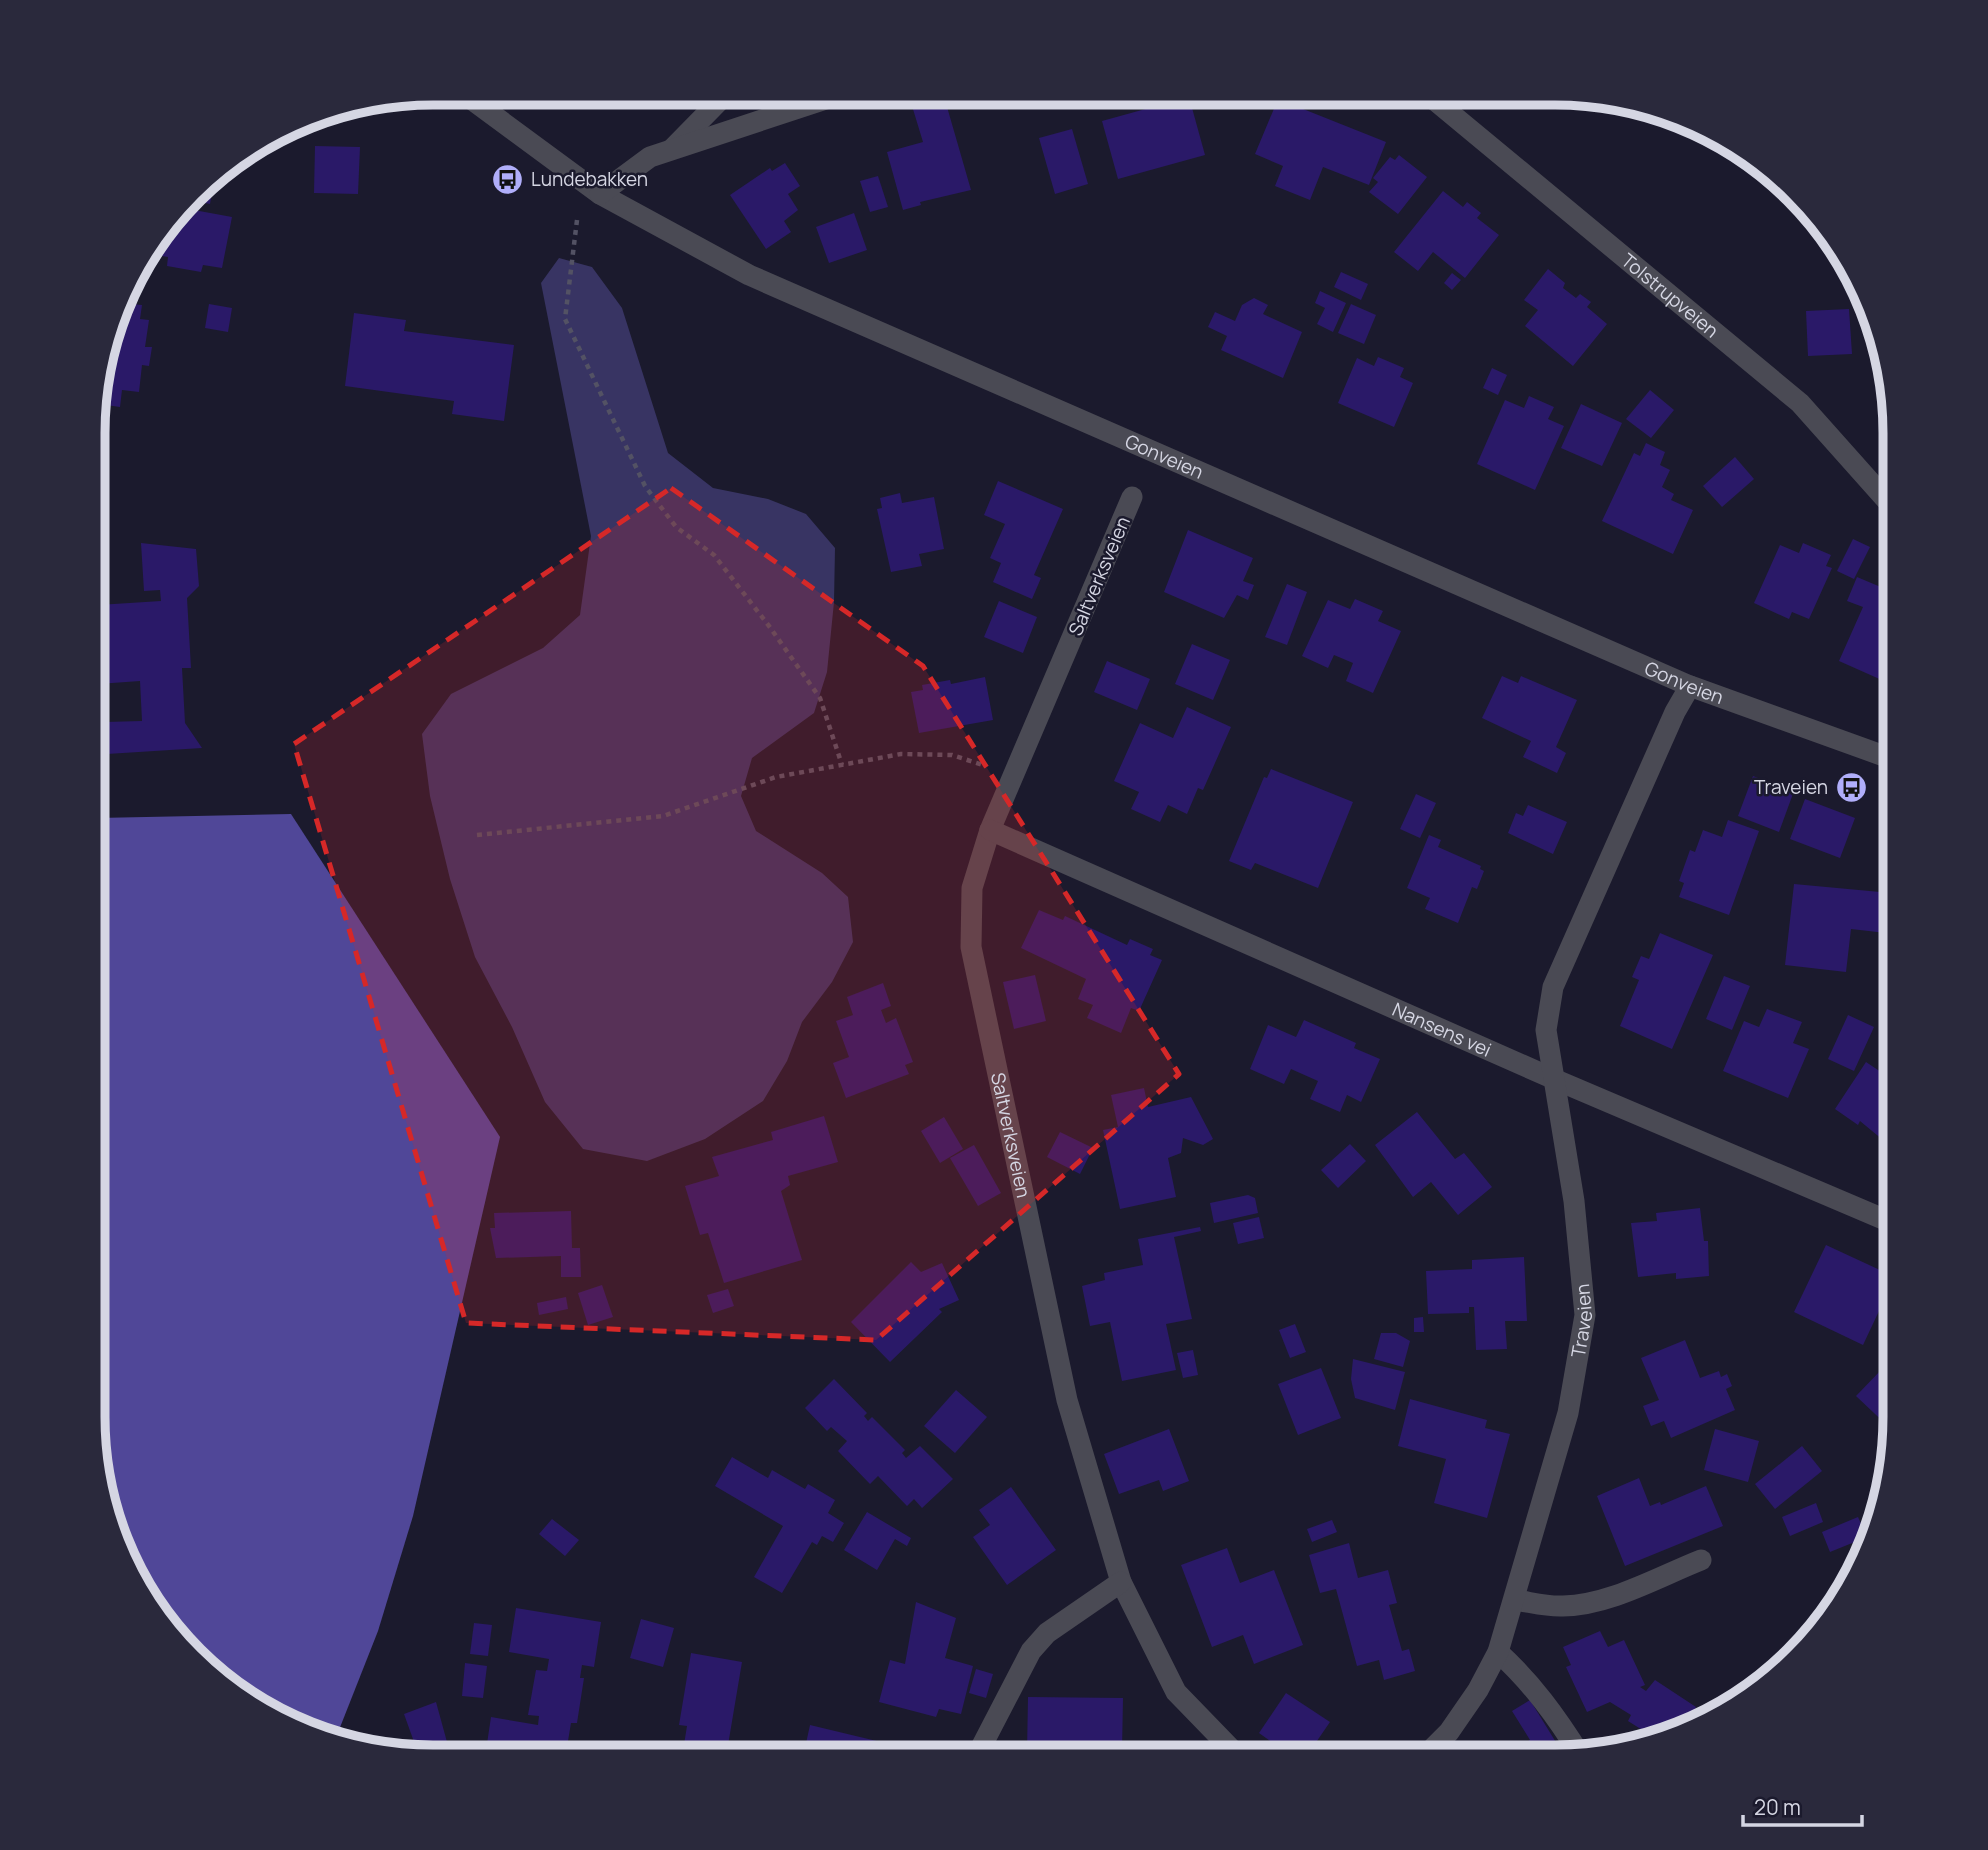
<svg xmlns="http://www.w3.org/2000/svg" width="1988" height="1850" font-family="Manrope,sans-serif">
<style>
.green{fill:#383463}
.water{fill:#504798}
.building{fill:#2a1968}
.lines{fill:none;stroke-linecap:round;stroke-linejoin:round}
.path{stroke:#535264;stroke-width:4.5;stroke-dasharray:5 5;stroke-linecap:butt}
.minor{stroke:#4a4a54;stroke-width:21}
.marked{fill:#d62828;fill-opacity:0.2;stroke:#d62828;stroke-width:5;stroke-dasharray:14 9;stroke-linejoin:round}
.labels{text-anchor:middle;stroke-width:5;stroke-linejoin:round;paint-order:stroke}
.poi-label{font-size:19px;fill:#d5d6e3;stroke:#1b1a2d;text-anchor:start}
.street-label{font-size:19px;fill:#d5d6e3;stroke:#1b1a2d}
.rim{fill:none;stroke:#d5d6e3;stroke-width:9}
</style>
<rect width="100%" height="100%" fill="#1b1a2d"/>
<path class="green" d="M559,258L592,267L622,308L668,453L713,488L768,499L806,514L835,548L834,602L827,672L814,713L752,758L741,796L756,831L822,873L848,897L853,942L832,982L802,1022L787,1061L763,1101L705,1139L647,1161L583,1149L545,1102L512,1027L475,957L450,879L430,796L422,734L451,694L543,648L580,615L591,536L541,283Z"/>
<path class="water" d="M291,814L500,1137L413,1516L378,1631L337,1735L283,1722L177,1641L118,1547L93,1439L97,818Z"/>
<g class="building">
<path d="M920,93H943L971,190L920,202L921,205L903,210L887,152L923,142L909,96Z"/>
<path d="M1189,97L1205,155L1118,179L1102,121Z"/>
<path d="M1278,99L1386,142L1369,185L1323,167L1310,200L1275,186L1283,166L1255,154Z"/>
<path d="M1072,129L1088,184L1055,194L1039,138Z"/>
<path d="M315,146L360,147L358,194L314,193Z"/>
<path d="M1399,155L1427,177L1398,214L1369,192L1378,182L1373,178L1390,157L1395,160Z"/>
<path d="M785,163L800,186L788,194L798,210L784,221L791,232L766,249L730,195L770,168L772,171Z"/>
<path d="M878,176L888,207L870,212L860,181Z"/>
<path d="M208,178L214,180L210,204L190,200Z"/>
<path d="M1443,191L1463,207L1467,202L1481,213L1477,218L1499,235L1465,278L1433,252L1418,271L1394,252Z"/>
<path d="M183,208L232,217L222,268L203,265L201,272L167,266L168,257L149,254Z"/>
<path d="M854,213L867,250L829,263L816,227Z"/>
<path d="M1548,269L1565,283L1563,288L1576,298L1580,294L1591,302L1587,307L1607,324L1573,366L1525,326L1538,310L1524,300Z"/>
<path d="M1341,272L1368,284L1361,300L1334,287Z"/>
<path d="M1452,273L1461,280L1452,290L1444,283Z"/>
<path d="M1320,291L1346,303L1333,332L1317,324L1325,308L1315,303Z"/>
<path d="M127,294L131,295L130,304L142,305L140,319L149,320L145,347H152L149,366L142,365L139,392L122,390L120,407L99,404V367Z"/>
<path d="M1254,298L1268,305L1263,314L1302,332L1283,378L1221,350L1227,336L1208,327L1215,312L1235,321L1242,305Z"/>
<path d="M209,304L232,308L228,332L205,328Z"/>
<path d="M1351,304L1376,315L1364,344L1338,333Z"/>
<path d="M1849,309L1852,354L1808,356L1806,311Z"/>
<path d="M354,313L406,320L404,331L514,345L504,421L452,414L454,401L345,386Z"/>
<path d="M1378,357L1404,368L1400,377L1413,383L1394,427L1338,403L1357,358L1374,366Z"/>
<path d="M1492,368L1507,375L1498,395L1483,388Z"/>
<path d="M1650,390L1674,410L1651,438L1626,419Z"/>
<path d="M1529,396L1554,407L1548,419L1564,426L1535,490L1477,464L1505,400L1524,408Z"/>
<path d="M1581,404L1622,423L1602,466L1561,448Z"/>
<path d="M1646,443L1665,452L1660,465L1670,470L1662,487L1674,494L1671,500L1693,510L1673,554L1602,521L1634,453L1640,456Z"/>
<path d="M1735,457L1754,479L1722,507L1703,486Z"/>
<path d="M998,481L1063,509L1034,575L1041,578L1032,599L993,582L1001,563L990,558L1005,524L984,515Z"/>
<path d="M900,493L902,503L934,497L944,549L919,554L922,566L891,572L877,509L882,508L880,498Z"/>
<path d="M1188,530L1253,558L1243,581L1254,585L1248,600L1237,595L1224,618L1164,592Z"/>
<path d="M1853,539L1870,547L1854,579L1837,571Z"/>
<path d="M141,543L196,549L199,586L187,598L191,668H182L185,723L202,748L107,754L105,722L142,721L140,681L98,684V605L161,601L160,590L144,591Z"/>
<path d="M1803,543L1831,555L1826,566L1832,568L1809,619L1792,612L1789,619L1754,603L1780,545L1799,553Z"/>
<path d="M1857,577L1895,593L1882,621L1895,626V693L1881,687L1884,681L1839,661L1863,607L1847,601Z"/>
<path d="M1287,584L1307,592L1287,645L1265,637Z"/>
<path d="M1355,599L1383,611L1378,621L1401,631L1373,693L1346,681L1353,663L1334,655L1328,668L1302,656L1328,600L1350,609Z"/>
<path d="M999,601L1037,617L1023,653L984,637Z"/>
<path d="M1192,644L1230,660L1213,700L1175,684Z"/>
<path d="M1107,661L1150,679L1137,710L1094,692Z"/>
<path d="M1502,676L1518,683L1521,676L1577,700L1556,747L1566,753L1557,773L1523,757L1531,741L1482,718Z"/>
<path d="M985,677L993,720L919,733L911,692L923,690L922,685L950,680L951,684Z"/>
<path d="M1187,707L1231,727L1203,790L1198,788L1187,814L1168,805L1160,822L1131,809L1139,792L1114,781L1140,723L1173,738Z"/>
<path d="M1271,769L1353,802L1318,888L1255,863L1251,870L1229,861L1264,777L1267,778Z"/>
<path d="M1753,776L1794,791L1779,832L1738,816Z"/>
<path d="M1416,794L1436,803L1420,838L1400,829Z"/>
<path d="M1805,799L1855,818L1840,858L1790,839Z"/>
<path d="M1528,805L1567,822L1553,854L1508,833L1516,813L1523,816Z"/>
<path d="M1728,820L1759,831L1729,915L1679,897L1684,883L1679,881L1690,850L1695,852L1703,830L1722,837Z"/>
<path d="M1429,835L1441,840L1438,847L1481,866L1480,869L1484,871L1477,889L1472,887L1458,923L1425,909L1430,898L1407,888Z"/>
<path d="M1794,884L1891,893L1886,933L1851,929L1846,972L1785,965Z"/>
<path d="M1039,910L1063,920L1065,916L1127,945L1130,939L1153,949L1150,955L1162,960L1139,1011L1131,1008L1121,1033L1087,1018L1093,1005L1078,999L1086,979L1021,948Z"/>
<path d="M1660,933L1713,955L1672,1049L1620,1026L1639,980L1632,977L1641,956L1649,959Z"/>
<path d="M1035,975L1046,1021L1014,1029L1003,982Z"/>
<path d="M1724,976L1750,986L1732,1030L1706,1019Z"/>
<path d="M883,983L891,1006L881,1010L886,1023L896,1018L913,1062L905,1065L909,1074L846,1098L833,1063L849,1057L836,1021L853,1015L847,997Z"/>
<path d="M1767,1009L1802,1022L1793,1043L1809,1049L1788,1098L1723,1071L1744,1021L1759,1027Z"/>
<path d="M1848,1015L1874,1027L1854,1071L1828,1059Z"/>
<path d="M1304,1020L1356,1043L1354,1048L1380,1059L1361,1102L1347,1095L1340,1112L1310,1099L1318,1081L1291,1069L1284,1084L1250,1069L1268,1025L1296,1037Z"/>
<path d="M1866,1062L1887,1076L1895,1063V1150L1860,1121L1858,1125L1835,1109Z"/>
<path d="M1144,1088L1148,1107L1191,1097L1213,1139L1203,1145L1183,1138L1181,1153L1168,1158L1176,1197L1120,1209L1103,1130L1118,1127L1111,1095Z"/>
<path d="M1417,1112L1455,1159L1464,1153L1492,1187L1458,1215L1431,1182L1413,1197L1375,1145Z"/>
<path d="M824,1116L838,1162L788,1176L790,1185L781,1191L802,1260L724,1283L708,1233L700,1235L685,1186L719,1176L712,1157L773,1140L771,1132Z"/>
<path d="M944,1117L963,1149L940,1163L921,1131Z"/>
<path d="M1060,1132L1093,1148L1080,1174L1047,1157Z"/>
<path d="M1350,1144L1366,1161L1338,1188L1321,1170Z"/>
<path d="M974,1145L1001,1193L978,1206L950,1158Z"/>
<path d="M1248,1195L1255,1198L1258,1213L1214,1223L1210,1203Z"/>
<path d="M1700,1208L1704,1241H1708L1709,1276L1676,1279V1273L1638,1277L1631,1223L1657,1221L1656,1213Z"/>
<path d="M571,1211L572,1248H580L581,1277H561V1256L496,1258L490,1228H495L494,1213Z"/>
<path d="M1259,1217L1264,1238L1238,1244L1233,1223Z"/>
<path d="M1200,1227L1201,1231L1174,1237L1192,1319L1166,1324L1176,1370L1122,1381L1110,1322L1090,1326L1082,1286L1105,1280L1104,1273L1143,1265L1138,1239Z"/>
<path d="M1826,1245L1895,1277L1863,1345L1794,1312Z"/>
<path d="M1524,1257L1527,1321H1505L1507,1349L1476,1350L1474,1307H1469V1313L1428,1314L1426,1271L1472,1269V1260Z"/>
<path d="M911,1262L921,1272L942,1263L959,1300L939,1309L942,1312L890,1362L851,1322Z"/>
<path d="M602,1285L613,1317L588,1325L578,1293Z"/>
<path d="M728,1289L734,1306L713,1313L707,1295Z"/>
<path d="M566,1297L568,1309L539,1315L537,1303Z"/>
<path d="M1423,1317L1424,1332H1414V1318Z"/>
<path d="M1295,1324L1306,1352L1290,1358L1279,1330Z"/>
<path d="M1381,1333H1396L1410,1341L1403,1367L1374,1359Z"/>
<path d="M1685,1340L1700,1378L1719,1371L1721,1377L1727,1374L1732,1386L1726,1389L1735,1410L1671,1438L1664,1421L1651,1426L1643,1406L1659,1400L1641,1358Z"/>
<path d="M1193,1350L1198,1375L1183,1378L1177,1353Z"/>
<path d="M1353,1359L1405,1372L1395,1410L1355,1398L1351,1379Z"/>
<path d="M1884,1367L1895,1378L1892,1430L1856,1396Z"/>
<path d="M1321,1368L1341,1418L1298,1435L1278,1384Z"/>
<path d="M834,1379L867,1413L864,1416L868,1421L872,1417L905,1450L902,1453L906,1458L920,1446L953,1479L922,1508L914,1499L907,1506L878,1476L870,1484L838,1451L847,1441L831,1427L827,1431L805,1408Z"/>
<path d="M956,1390L987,1417L955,1453L924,1426Z"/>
<path d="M1410,1399L1487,1420L1485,1428L1510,1434L1487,1518L1434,1503L1446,1459L1398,1446Z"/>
<path d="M1169,1429L1189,1481L1163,1491L1159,1480L1119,1494L1104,1454Z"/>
<path d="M1715,1429L1759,1441L1748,1482L1704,1470Z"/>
<path d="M1802,1446L1822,1471L1775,1509L1755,1484Z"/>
<path d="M732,1457L768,1478L772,1470L805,1489L808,1484L835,1500L828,1513L844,1523L833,1542L822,1536L817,1545L812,1542L782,1593L754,1577L783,1526L715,1486Z"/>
<path d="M1639,1478L1650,1506L1660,1502L1661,1505L1706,1486L1723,1526L1625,1566L1597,1496Z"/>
<path d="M1011,1487L1056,1550L1007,1585L973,1537L990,1525L979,1510Z"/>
<path d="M1816,1503L1823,1522L1790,1536L1782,1517Z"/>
<path d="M867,1512L911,1538L907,1546L895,1539L877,1570L844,1550Z"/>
<path d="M1858,1517L1867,1537L1830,1552L1822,1532Z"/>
<path d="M552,1519L579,1540L565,1556L539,1534Z"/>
<path d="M1332,1520L1337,1532L1312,1542L1307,1529Z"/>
<path d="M1349,1543L1358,1578L1388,1570L1397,1603L1389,1605L1402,1651L1409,1649L1415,1671L1384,1680L1379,1660L1357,1666L1336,1589L1320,1593L1309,1555Z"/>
<path d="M1227,1548L1240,1583L1274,1570L1303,1645L1254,1664L1243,1635L1212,1647L1181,1565Z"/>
<path d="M916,1602L956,1618L945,1658L973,1666L961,1714L939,1709L936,1717L879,1702L890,1660L905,1664Z"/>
<path d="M516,1608L601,1622L594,1667L582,1665L580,1678H584L577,1723H571L567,1747L553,1745L551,1757H485L491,1717L538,1725L539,1716L528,1715L536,1670L547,1671L549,1659L509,1652Z"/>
<path d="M641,1619L674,1628L663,1667L630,1658Z"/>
<path d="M474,1623L492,1625L488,1656L470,1654Z"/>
<path d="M1600,1631L1608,1647L1624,1640L1645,1685L1640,1687L1646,1691L1655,1680L1696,1707L1679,1733L1655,1738L1628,1721L1631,1715L1610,1702L1587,1712L1566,1667L1571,1665L1563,1647Z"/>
<path d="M691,1653L742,1662L726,1757H682L687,1726L679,1725Z"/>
<path d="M465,1663L487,1666L483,1698L462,1696Z"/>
<path d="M976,1669L993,1674L986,1698L969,1693Z"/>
<path d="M1286,1693L1330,1722L1306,1757H1293L1259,1733Z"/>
<path d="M1028,1697L1123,1698L1122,1751L1138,1752V1757H1067L1068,1752H1027Z"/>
<path d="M1530,1700L1565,1757H1503L1530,1740L1512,1711Z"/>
<path d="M436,1702L447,1742L418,1753L404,1714Z"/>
<path d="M810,1725L914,1750L912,1757H803Z"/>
</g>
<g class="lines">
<g class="path">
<path d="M577,220L565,319L645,486L676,527L714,555L769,626L820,698L842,765"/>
<path d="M477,835L663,816L776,777L901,754L952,755L986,766"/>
</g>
<g class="minor">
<path id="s1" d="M463,93L600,194L749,275L1690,686L1895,760"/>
<path id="s2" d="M1426,93L1800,403L1890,504L1895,513"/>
<path d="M672,149L727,93"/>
<path d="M600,194L650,157L844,93"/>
<path id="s3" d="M1132,497L990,830L972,888L971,947L1067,1400L1121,1582L1176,1692L1239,1757"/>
<path id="s4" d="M990,830L1554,1079L1895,1224"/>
<path d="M1515,1600C1530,1602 1547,1607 1563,1606C1610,1605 1658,1577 1701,1560"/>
<path d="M1498,1652C1532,1683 1556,1716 1581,1756"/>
<path d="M976,1757L1031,1651L1047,1633L1121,1582"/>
<path id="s5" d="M1424,1757L1449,1732L1478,1690L1498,1652L1568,1413L1585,1315L1574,1201L1546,1030L1553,987L1675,712L1690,686"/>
</g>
</g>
<path class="marked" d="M671,488L923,666L1179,1074L876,1340L466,1323L294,744Z"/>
<defs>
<symbol id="bus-disc" viewBox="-11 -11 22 22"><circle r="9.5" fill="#b0aefa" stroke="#1b1a2d"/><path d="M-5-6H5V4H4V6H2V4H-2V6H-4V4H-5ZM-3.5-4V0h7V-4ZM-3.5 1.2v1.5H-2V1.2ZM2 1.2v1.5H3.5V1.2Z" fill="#111"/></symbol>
</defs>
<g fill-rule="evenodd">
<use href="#bus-disc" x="490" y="162" width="35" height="35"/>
<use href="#bus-disc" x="1834" y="770" width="35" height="35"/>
</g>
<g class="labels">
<g class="poi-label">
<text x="531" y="186">Lundebakken</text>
<text x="1828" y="794" text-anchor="end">Traveien</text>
</g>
<g class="street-label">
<text dy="7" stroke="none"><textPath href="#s2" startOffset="317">Tolstrupveien</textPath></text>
<text dy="7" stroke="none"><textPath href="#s1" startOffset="793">Gonveien</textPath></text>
<text transform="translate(1099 576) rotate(-67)" y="7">Saltverksveien</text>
<text dy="7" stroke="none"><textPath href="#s1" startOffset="1360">Gonveien</textPath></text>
<text dy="7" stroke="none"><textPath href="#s4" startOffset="494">Nansens vei</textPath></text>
<text dy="7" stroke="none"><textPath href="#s3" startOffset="674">Saltverksveien</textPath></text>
<text dy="7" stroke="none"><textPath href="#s5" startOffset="472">Traveien</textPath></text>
</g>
</g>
<path d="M0 0H1988V1850H0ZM433 105H1555A328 328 0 0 1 1883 433V1417A328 328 0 0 1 1555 1745H433A328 328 0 0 1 105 1417V433A328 328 0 0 1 433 105Z" fill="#2a293c" fill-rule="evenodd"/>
<path class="rim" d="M433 105H1555A328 328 0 0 1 1883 433V1417A328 328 0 0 1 1555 1745H433A328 328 0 0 1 105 1417V433A328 328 0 0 1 433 105Z"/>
<path d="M1743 1815v10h119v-10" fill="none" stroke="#d5d6e3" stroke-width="3.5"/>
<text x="1754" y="1815" font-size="21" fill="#d5d6e3" stroke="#1b1a2d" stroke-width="5" paint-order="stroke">20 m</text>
</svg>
